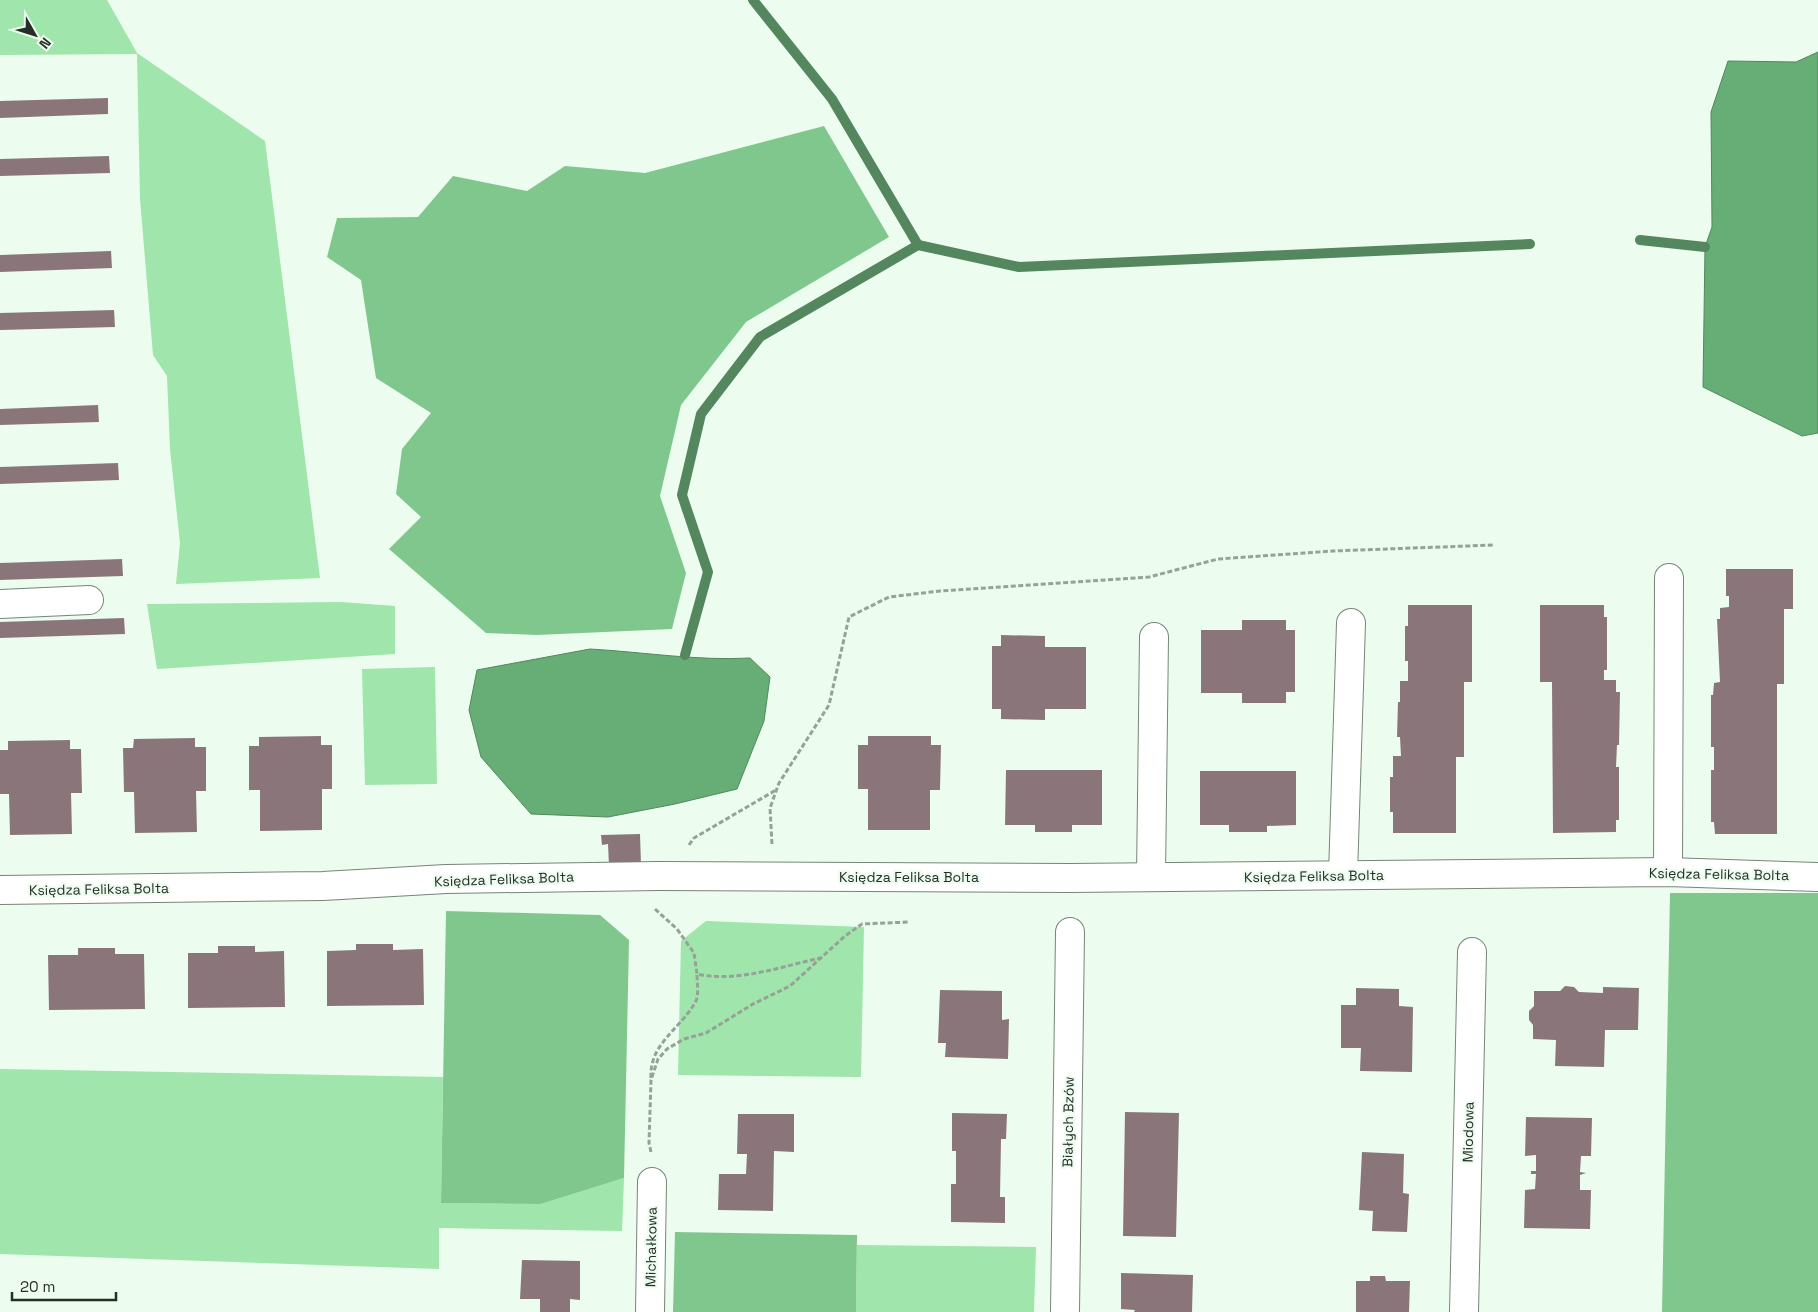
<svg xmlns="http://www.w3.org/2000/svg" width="1818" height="1312" font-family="'Space Grotesk',sans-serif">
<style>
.green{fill:#9fe5ac}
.forest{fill:#80c78e}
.water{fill:#67ad76;stroke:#54875e}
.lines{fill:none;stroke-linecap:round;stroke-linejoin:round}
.stream{stroke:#54875e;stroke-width:10}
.building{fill:#8a767a}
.minor-casing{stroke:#768578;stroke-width:30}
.path{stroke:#96a298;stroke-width:3;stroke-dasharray:5 2.5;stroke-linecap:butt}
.minor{stroke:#fff;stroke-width:28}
.labels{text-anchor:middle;stroke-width:4.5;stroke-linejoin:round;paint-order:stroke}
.street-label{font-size:14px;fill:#272d27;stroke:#ecfdef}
</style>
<rect width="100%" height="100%" fill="#ecfdef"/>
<g class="green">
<path d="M0,0H107L137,53L265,141L320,578L176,584L180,543L170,449L167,376L153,355L140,199L137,54L0,55Z"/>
<path d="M341,602L395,606V654L157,669L147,604Z"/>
<path d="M435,667L437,784L365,785L362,669Z"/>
<path d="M706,921L864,927L861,1077L678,1075L681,941Z"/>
<path d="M0,1069L443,1077L441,1203L541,1204L624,1178L622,1231L439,1228V1269L0,1254Z"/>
<path d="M857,1245L1036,1247L1034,1312H856Z"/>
</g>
<g class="forest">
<path d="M824,126L889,237L746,322L681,405L660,496L686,573L672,629L537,635L486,633L389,549L421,517L396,494L402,449L431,413L376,378L361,280L327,257L337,218L418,217L453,176L527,191L565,166L645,173Z"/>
<path d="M1670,893H1818V1312H1662Z"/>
<path d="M446,911L600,915L629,940L624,1178L541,1204L441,1203Z"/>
<path d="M675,1232L857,1235L856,1312H673Z"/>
</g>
<g class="water">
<path d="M1818,52V433L1802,436L1703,387L1705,247L1712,227L1711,112L1728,61L1796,62Z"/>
<path d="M590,649C643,652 697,661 750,658L770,677L764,721L737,789L675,804L608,817L531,814L481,757L469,710L477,670Z"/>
</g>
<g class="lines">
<g class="stream">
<path d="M753,0L832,99L918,245"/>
<path d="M1640,240L1705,247"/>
<path d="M685,655L708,572L682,495L701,414L760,337L918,245L1019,267L1530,244"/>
</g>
</g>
<g class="building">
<path d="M108,98V114L0,118V101Z"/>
<path d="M109,156L110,173L0,176V159Z"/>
<path d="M111,251L112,268L0,272V255Z"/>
<path d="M114,310L115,327L0,330V313Z"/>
<path d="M98,405L99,422L0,425V409Z"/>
<path d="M118,463L119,480L0,484V467Z"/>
<path d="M122,559L123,576L0,580V563Z"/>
<path d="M1726,569H1793V609H1784V684H1777V834H1715L1714,822H1711V770H1714V747H1711V695H1713L1714,683L1720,682L1717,619H1720V608L1729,607V596H1726Z"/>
<path d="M1408,605H1472V682H1464V757H1456V833H1393V812H1390V777H1393V756H1401L1400,737H1397L1398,702H1400V681H1408V661H1405V626H1408Z"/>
<path d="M1540,605H1604V617H1607V670H1604V680H1616V692H1620L1619,745H1617L1616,767H1619V820H1616V832L1553,833L1552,682H1540Z"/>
<path d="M124,618L125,634L0,638V622Z"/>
<path d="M1242,620H1286V630H1295V692H1286V703H1242V693H1201V630H1242Z"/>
<path d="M1001,635L1045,636V647H1086V709H1045V720L1001,719V709H992V646H1001Z"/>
<path d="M321,736V745H332V789H322V830L260,831V790H249V746H259V737Z"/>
<path d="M868,736H931V745H941L940,790H930V830H868V789H858V745H868Z"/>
<path d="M195,738V747H206V791H196L197,832L135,833L134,792H124L123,748H133L134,739Z"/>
<path d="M70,740V749H81L82,793H71L72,834L10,835L9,794H0V750H8V741Z"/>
<path d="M1006,770H1102V825H1072V832H1035V825H1005Z"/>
<path d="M1200,771H1296V825L1267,826V832H1229V825H1200Z"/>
<path d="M640,834L641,865L609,866L608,844L602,845L601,835Z"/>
<path d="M356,944H393V950L423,949L424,1005L327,1006V951L356,950Z"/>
<path d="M218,946H255V952L284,951L285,1007L188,1008V953H218Z"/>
<path d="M78,948H115V954H144L145,1009L49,1010L48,955H78Z"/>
<path d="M1565,986L1574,987L1579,992L1603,993V987L1639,988L1638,1030H1605L1604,1067L1555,1066L1556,1040L1533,1039V1025L1529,1020V1011L1534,1006V991H1560Z"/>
<path d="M1356,988L1399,989V1006L1413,1007L1412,1072L1360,1071L1361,1048H1341V1005H1356Z"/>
<path d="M940,990L1002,991V1020L1009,1019L1008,1059L945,1057L946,1043H938Z"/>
<path d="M1125,1112L1179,1113L1176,1237L1123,1236Z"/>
<path d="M952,1113L1007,1114L1006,1139H1001L1000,1197H1005V1223L951,1222V1184H956V1151H952Z"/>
<path d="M738,1114H794V1152L774,1151L773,1211L718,1210L719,1174H746L747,1154H737Z"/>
<path d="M1526,1117L1592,1118L1591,1156H1581L1580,1172L1586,1173L1580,1175V1190H1591L1590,1229L1524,1228L1525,1190L1535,1189L1536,1174H1531V1171H1536V1155L1525,1156Z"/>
<path d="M1362,1152L1404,1154L1403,1193L1409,1194L1407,1232L1372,1231L1373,1211L1359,1210Z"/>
<path d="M522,1260L580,1261V1300L570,1299V1312H540V1299H520Z"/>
<path d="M1121,1273L1193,1275L1192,1312H1134L1135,1310L1121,1309Z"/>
<path d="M1370,1276H1385L1386,1281H1410L1409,1312H1356V1281H1370Z"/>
</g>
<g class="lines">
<defs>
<g id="minor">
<path d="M0,604L89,600"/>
<path d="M1668,872L1669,578"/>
<path d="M1343,875L1351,623"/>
<path d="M1151,877L1154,637"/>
<path d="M0,890L323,886L446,879L659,876L1070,878L1668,872L1818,877"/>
<path d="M650,1312L652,1182"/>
<path d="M1065,1312L1070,932"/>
<path d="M1464,1312L1472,952"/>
</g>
</defs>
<use href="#minor" class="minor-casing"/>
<g class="path">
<path d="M772,844L770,808L779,783L829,705L849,617L889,597L940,591L1149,577L1218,559L1333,551L1494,545"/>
<path d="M689,845L694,838L776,790"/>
<path d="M655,909L677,929L694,953L697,974C738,983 782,966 821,958"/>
<path d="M651,1078C649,1043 681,1029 696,1001C699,994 697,982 697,974"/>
<path d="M651,1152L649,1143L651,1080L658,1059L667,1049L684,1039L706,1033L753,1004L790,986L845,936L862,924L909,922"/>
</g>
<use href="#minor" class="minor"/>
</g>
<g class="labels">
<g class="street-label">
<text transform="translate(1719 874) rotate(1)" y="5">Księdza Feliksa Bolta</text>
<text transform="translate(1314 876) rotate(-1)" y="5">Księdza Feliksa Bolta</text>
<text x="909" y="882">Księdza Feliksa Bolta</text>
<text transform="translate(504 879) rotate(-2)" y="5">Księdza Feliksa Bolta</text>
<text transform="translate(99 889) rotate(-1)" y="5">Księdza Feliksa Bolta</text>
<text transform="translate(1068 1122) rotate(-89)" y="5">Białych Bzów</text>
<text transform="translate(1468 1132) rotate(-89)" y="5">Miodowa</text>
<text transform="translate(651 1247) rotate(-89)" y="5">Michałkowa</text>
</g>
</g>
<g transform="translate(35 35) rotate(129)" stroke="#ecfdef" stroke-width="4" paint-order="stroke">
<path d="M0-4L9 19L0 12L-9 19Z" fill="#272d27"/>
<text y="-8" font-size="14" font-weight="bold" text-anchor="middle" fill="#272d27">N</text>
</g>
<path d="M12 1292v8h104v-8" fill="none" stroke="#272d27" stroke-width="2.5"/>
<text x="20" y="1292" font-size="15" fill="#272d27" stroke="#ecfdef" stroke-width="4" paint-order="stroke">20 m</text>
</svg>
